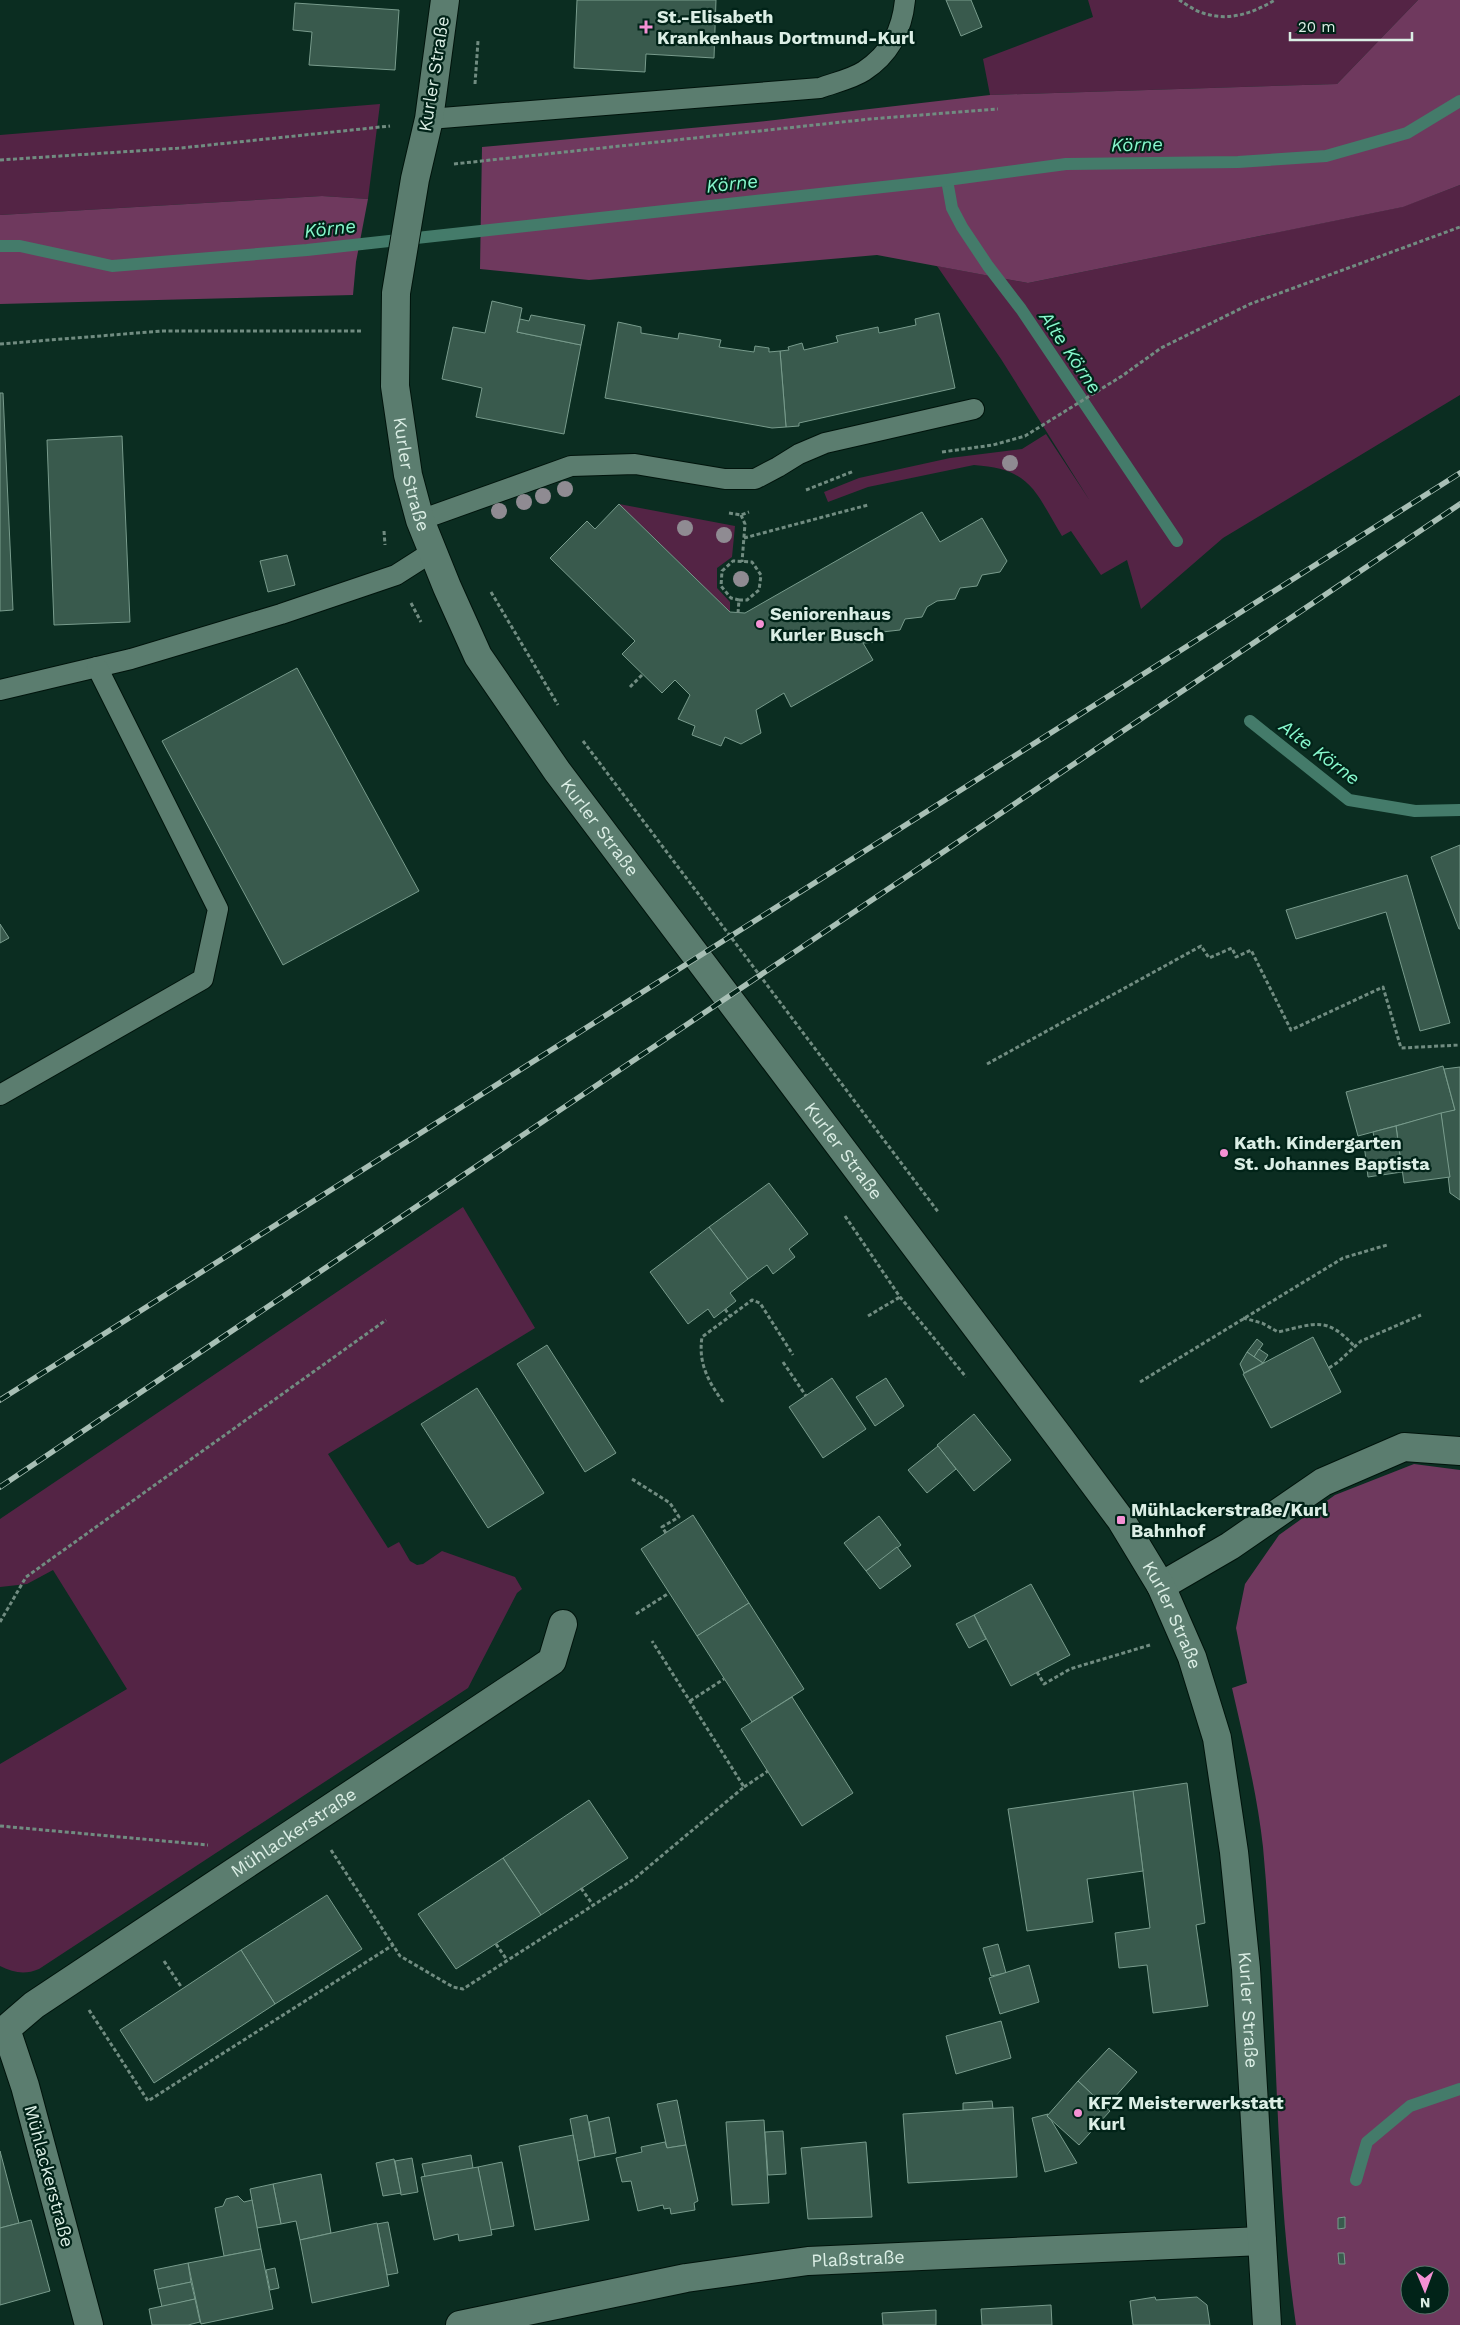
<svg xmlns="http://www.w3.org/2000/svg" width="1460" height="2325" font-family="'Work Sans',sans-serif">
<style>
.green{fill:#542445}
.forest{fill:#6f395e;fill-rule:evenodd}
.lines{fill:none;stroke-linecap:round;stroke-linejoin:round}
.stream{stroke:#447b6a;stroke-width:12}
.building{fill:#395a4d;stroke:#789b8c}
.service-casing{stroke:#00140c;stroke-width:22}
.minor-casing{stroke:#00140c;stroke-width:30}
.tertiary-casing{stroke:#00140c;stroke-width:30}
.secondary-casing{stroke:#00140c;stroke-width:30}
.path{stroke:#718c81;stroke-width:3;stroke-dasharray:4 2.5;stroke-linecap:butt}
.service{stroke:#5b7d6f;stroke-width:20}
.minor{stroke:#5b7d6f;stroke-width:28}
.tertiary{stroke:#5b7d6f;stroke-width:28}
.secondary{stroke:#5b7d6f;stroke-width:28}
.rail-casing{stroke:#a8bfb5;stroke-width:5.5}
.rail{stroke:#012318;stroke-width:4;stroke-dasharray:11;stroke-linecap:butt}
.tree{fill:#8f8b92}
.poi-dot{fill:#f491d4;stroke:#012318;stroke-width:2}
.labels{text-anchor:middle;stroke-width:4.5;stroke-linejoin:round;paint-order:stroke}
.poi-label{font-size:18px;font-weight:bold;fill:#dbeee5;stroke:#012318;text-anchor:start}
.street-label{font-size:18px;fill:#dbeee5;stroke:#012318}
.water-label{font-size:19px;font-style:italic;fill:#87f8cd;stroke:#012318}
</style>
<rect width="100%" height="100%" fill="#0b2d21"/>
<g class="green">
<path d="M1088,0H1418L1337,84L990,95L983,59L1093,17Z"/>
<path d="M380,104L368,199L322,196L0,215V135Z"/>
<path d="M1460,185V395L1223,538L1141,609L1127,560L1101,575L1071,531L1062,536C1035,492 1032,469 974,465L868,487L828,502L824,492L859,478L950,458L1022,449L1046,434L1090,501L1001,359L937,266L1028,283L1402,207Z"/>
<path d="M619,504L735,526L732,557L717,568V588L730,602V612Z"/>
<path d="M463,1207L535,1328L328,1454L388,1548L399,1542L410,1561L417,1565L423,1564L442,1551L515,1577L522,1589L517,1593L468,1688L39,1969C25,1975 14,1973 0,1966V1764L127,1689L53,1570L27,1584L0,1587V1519Z"/>
</g>
<g class="forest">
<path d="M1418,0H1460V185L1403,207L1028,283L877,255L589,280L480,269L482,147L757,122L990,95L1337,84Z"/>
<path d="M322,196L368,199L356,262L353,295L0,304V215Z"/>
<path d="M1414,1464L1460,1470V2325H1296C1273,2167 1278,2006 1263,1847C1257,1793 1244,1741 1232,1688L1247,1683L1236,1628L1245,1584L1279,1535L1335,1495ZM1410,2275H1440V2305H1410Z"/>
</g>
<g class="lines">
<g class="stream">
<path d="M947,180L952,208L962,227L988,266L1021,309L1177,541"/>
<path d="M0,246H20L112,266L307,250L947,180L1066,164L1238,162L1326,156L1407,133L1460,101"/>
<path d="M1250,721L1349,800L1415,811L1460,810"/>
<path d="M1356,2180L1367,2142L1410,2106L1460,2089"/>
</g>
</g>
<g class="building">
<path d="M577,0H716L714,58L646,54L645,72L574,68Z"/>
<path d="M946,0H971L982,27L961,36Z"/>
<path d="M295,3L399,10L395,70L309,65L312,32L293,30Z"/>
<path d="M492,301L522,308L517,332L581,345L564,434L476,417L482,388L442,379L453,327L485,333Z"/>
<path d="M939,313L955,388L799,423V426L786,427L780,351L789,350L788,347L802,343L804,350L838,342L836,336L878,327L879,333L916,325L915,319Z"/>
<path d="M531,315L585,325L581,345L517,332L520,319L529,321Z"/>
<path d="M618,322L641,327V333L678,339L679,333L721,340L719,347L754,352L755,346L769,348V352L780,351L786,427L772,428L605,398Z"/>
<path d="M0,393H3L13,610L0,611Z"/>
<path d="M122,436L130,622L54,625L47,440Z"/>
<path d="M619,504L730,612L745,613L922,512L940,542L982,518L1007,561L1000,572L982,575L977,586L960,588L955,599L937,601L927,607L922,617L905,619L900,630L882,632L878,642L863,643L873,660L791,707L784,693L756,710L761,733L741,744L725,737L721,746L692,735L695,726L678,719L690,695L675,680L662,693L622,654L635,641L550,558L587,521L595,529Z"/>
<path d="M287,555L295,585L268,592L260,561Z"/>
<path d="M297,668L419,891L283,965L162,741Z"/>
<path d="M1460,845V929H1459L1431,857Z"/>
<path d="M1407,875L1450,1023L1420,1031L1386,912L1296,939L1286,910Z"/>
<path d="M0,924L9,938L0,943Z"/>
<path d="M1443,1066L1455,1110L1358,1136L1346,1092Z"/>
<path d="M1460,1067V1200L1450,1193L1441,1113L1455,1110L1444,1069Z"/>
<path d="M1441,1113L1450,1177L1404,1183L1396,1126Z"/>
<path d="M1396,1126L1402,1172L1368,1177L1364,1144L1375,1142L1373,1132Z"/>
<path d="M769,1183L808,1234L789,1249L795,1257L773,1274L767,1265L748,1279L709,1227Z"/>
<path d="M709,1227L748,1279L730,1293L736,1301L714,1318L708,1309L688,1324L650,1272Z"/>
<path d="M1313,1337L1341,1392L1271,1428L1243,1374Z"/>
<path d="M1257,1339L1263,1344L1254,1357L1247,1352Z"/>
<path d="M547,1345L616,1453L585,1472L517,1364Z"/>
<path d="M1259,1349L1268,1355L1263,1363L1254,1357Z"/>
<path d="M1247,1352L1263,1363L1244,1373L1240,1364Z"/>
<path d="M832,1378L866,1429L823,1458L789,1407Z"/>
<path d="M886,1378L904,1406L875,1426L856,1397Z"/>
<path d="M477,1388L544,1493L488,1528L421,1424Z"/>
<path d="M974,1414L1011,1460L974,1491L937,1445Z"/>
<path d="M938,1446L956,1469L927,1493L908,1470Z"/>
<path d="M693,1515L749,1603L697,1636L641,1549Z"/>
<path d="M879,1516L901,1545L866,1571L844,1543Z"/>
<path d="M897,1547L911,1566L880,1589L866,1571Z"/>
<path d="M1031,1584L1070,1655L1011,1686L974,1615Z"/>
<path d="M749,1603L804,1689L752,1722L697,1636Z"/>
<path d="M974,1615L986,1639L969,1648L956,1624Z"/>
<path d="M792,1697L853,1793L802,1826L741,1729Z"/>
<path d="M1187,1783L1205,1923L1196,1925L1208,2006L1153,2013L1147,1965L1119,1968L1115,1933L1150,1928L1133,1791Z"/>
<path d="M1133,1791L1143,1871L1087,1879L1093,1922L1027,1931L1008,1809Z"/>
<path d="M589,1800L628,1858L541,1915L503,1858Z"/>
<path d="M503,1858L541,1915L456,1969L418,1914Z"/>
<path d="M327,1895L362,1949L275,2004L241,1950Z"/>
<path d="M998,1944L1006,1973L991,1976L983,1948Z"/>
<path d="M241,1950L275,2004L154,2083L120,2030Z"/>
<path d="M1029,1965L1039,2002L1000,2014L989,1978Z"/>
<path d="M1001,2021L1011,2058L956,2074L946,2036Z"/>
<path d="M1109,2048L1137,2072L1106,2107L1078,2081Z"/>
<path d="M1078,2081L1110,2111L1079,2145L1047,2116Z"/>
<path d="M677,2100L686,2145L667,2148L657,2104Z"/>
<path d="M992,2101L993,2109L963,2110V2103Z"/>
<path d="M1013,2107L1017,2177L908,2183L903,2114Z"/>
<path d="M1048,2114L1047,2116L1051,2120L1077,2163L1045,2172L1032,2118Z"/>
<path d="M587,2115L595,2157L578,2161L570,2119Z"/>
<path d="M609,2117L616,2153L595,2157L589,2122Z"/>
<path d="M764,2120L769,2203L732,2205L726,2122Z"/>
<path d="M783,2131L786,2174L768,2175L765,2132Z"/>
<path d="M573,2135L589,2220L535,2230L519,2146Z"/>
<path d="M665,2142L667,2148L686,2145L698,2201L694,2203L695,2210L671,2214L670,2208L664,2209L663,2205L638,2211L631,2181L622,2182L616,2158L642,2152L641,2147Z"/>
<path d="M866,2142L872,2217L808,2219L801,2148Z"/>
<path d="M0,2151L19,2223L0,2228Z"/>
<path d="M471,2155L473,2168L425,2177L422,2164Z"/>
<path d="M412,2158L418,2192L401,2195L395,2161Z"/>
<path d="M394,2159L401,2193L383,2196L376,2163Z"/>
<path d="M502,2162L514,2226L490,2230L478,2167Z"/>
<path d="M478,2167L492,2235L459,2241L458,2234L434,2240L421,2177Z"/>
<path d="M321,2174L331,2233L300,2240L296,2221L281,2224L273,2184Z"/>
<path d="M273,2184L281,2224L257,2228L250,2189Z"/>
<path d="M238,2196L244,2202L252,2200L261,2249L224,2256L215,2208L223,2206L226,2199Z"/>
<path d="M1345,2217V2228L1338,2229V2218Z"/>
<path d="M31,2220L50,2291L0,2305V2228Z"/>
<path d="M388,2222L398,2273L387,2275L377,2224Z"/>
<path d="M377,2223L389,2286L312,2303L300,2240Z"/>
<path d="M261,2249L273,2309L201,2324L188,2263Z"/>
<path d="M1338,2253H1344L1345,2264H1339Z"/>
<path d="M188,2263L191,2282L158,2289L154,2270Z"/>
<path d="M275,2268L279,2288L270,2290L266,2270Z"/>
<path d="M191,2282L195,2299L162,2307L158,2289Z"/>
<path d="M1155,2297L1156,2300L1197,2297L1207,2305L1210,2325H1133L1130,2301Z"/>
<path d="M195,2299L200,2322L188,2325H152L149,2309Z"/>
<path d="M1051,2305L1052,2325H982L981,2309Z"/>
<path d="M936,2310V2325H883L882,2313Z"/>
</g>
<g class="lines">
<defs>
<g id="service">
<path d="M429,119L820,88C833,83 852,79 864,71C890,54 902,31 905,0"/>
<path d="M420,520L571,466L635,464L725,479H755L778,467L799,454L825,443L974,409"/>
<path d="M0,690L131,659L281,614L396,575L432,552"/>
<path d="M0,1095L203,979L218,909L97,667"/>
</g>
<g id="minor">
<path d="M1161,1586L1230,1546L1323,1482L1404,1447L1460,1451"/>
<path id="s1" d="M89,2325L25,2086L6,2029L34,2005L552,1661L563,1624"/>
</g>
<g id="tertiary">
<path id="s2" d="M460,2325L686,2278L808,2261L1262,2241"/>
</g>
<g id="secondary">
<path id="s3" d="M445,0L429,119L415,179L396,293L395,386L408,475L420,520L447,587L478,656L557,771L1060,1438L1121,1520L1161,1586L1192,1657L1217,1738L1234,1852L1246,1969L1267,2325"/>
</g>
</defs>
<use href="#service" class="service-casing"/>
<use href="#minor" class="minor-casing"/>
<use href="#tertiary" class="tertiary-casing"/>
<use href="#secondary" class="secondary-casing"/>
<g class="path">
<path d="M1179,0C1186,4 1195,11 1203,13C1229,22 1253,13 1275,0"/>
<path d="M475,84L478,41"/>
<path d="M0,160L181,148L390,126"/>
<path d="M454,164L870,119L998,109"/>
<path d="M0,344L162,331H361"/>
<path d="M942,452L993,445L1025,436L1122,376L1161,348L1250,304L1460,227"/>
<path d="M806,490L854,471"/>
<path d="M729,513L741,515L749,512"/>
<path d="M741,515L745,524L742,562"/>
<path d="M384,531L385,545"/>
<path d="M744,538L868,505"/>
<path d="M491,592L558,705"/>
<path d="M411,603L421,622"/>
<path d="M738,613L739,600H747L759,590L761,575L752,562L733,561L722,571L721,586L731,598L739,600"/>
<path d="M630,687L643,674"/>
<path d="M583,741L939,1213"/>
<path d="M987,1064L1201,946L1209,958L1232,948L1236,957L1251,950L1291,1030L1383,987L1401,1048L1460,1045"/>
<path d="M845,1216L900,1297L966,1377"/>
<path d="M725,1309L730,1316"/>
<path d="M868,1316L900,1297"/>
<path d="M1243,1318L1262,1323L1278,1332C1315,1324 1326,1315 1355,1347"/>
<path d="M783,1362L806,1396"/>
<path d="M1329,1368L1338,1362L1361,1341L1421,1315"/>
<path d="M1140,1382L1343,1258L1387,1245"/>
<path d="M723,1402C708,1381 698,1363 702,1337L752,1300L760,1303L793,1355"/>
<path d="M632,1479L670,1503L679,1517L662,1527L666,1533"/>
<path d="M636,1614L669,1593"/>
<path d="M0,1622L26,1577L386,1320"/>
<path d="M1037,1672L1044,1684L1070,1669L1150,1645"/>
<path d="M690,1701L724,1679"/>
<path d="M744,1787L768,1771"/>
<path d="M0,1826L208,1845"/>
<path d="M331,1850L400,1956L453,1987L463,1989L634,1879L744,1787L652,1641"/>
<path d="M581,1888L593,1905"/>
<path d="M496,1944L507,1960"/>
<path d="M164,1961L182,1988"/>
<path d="M89,2010L148,2101L393,1945"/>
</g>
<use href="#service" class="service"/>
<use href="#minor" class="minor"/>
<use href="#tertiary" class="tertiary"/>
<use href="#secondary" class="secondary"/>
<defs>
<g id="rail">
<path d="M0,1400L1460,473"/>
<path d="M0,1487L1460,504"/>
</g>
</defs>
<use href="#rail" class="rail-casing"/>
<use href="#rail" class="rail"/>
</g>
<g class="tree">
<circle cx="1010" cy="463" r="8"/>
<circle cx="565" cy="489" r="8"/>
<circle cx="543" cy="496" r="8"/>
<circle cx="524" cy="502" r="8"/>
<circle cx="499" cy="511" r="8"/>
<circle cx="685" cy="528" r="8"/>
<circle cx="724" cy="535" r="8"/>
<circle cx="741" cy="579" r="8"/>
</g>
<g class="poi-dot">
<path d="M643.5 19.5h5v5h5v5h-5v5h-5v-5h-5v-5h5z"/>
<circle cx="760" cy="624" r="5"/>
<circle cx="1224" cy="1153" r="5"/>
<rect x="1116" y="1515" width="10" height="10" rx="2.5"/>
<circle cx="1078" cy="2113" r="5"/>
</g>
<g class="labels">
<g class="poi-label">
<text x="657" y="23">St.-Elisabeth<tspan x="657" dy="21">Krankenhaus Dortmund-Kurl</tspan></text>
<text x="770" y="620">Seniorenhaus<tspan x="770" dy="21">Kurler Busch</tspan></text>
<text x="1234" y="1149">Kath. Kindergarten<tspan x="1234" dy="21">St. Johannes Baptista</tspan></text>
<text x="1131" y="1516">Mühlackerstraße/Kurl<tspan x="1131" dy="21">Bahnhof</tspan></text>
<text x="1088" y="2109">KFZ Meisterwerkstatt<tspan x="1088" dy="21">Kurl</tspan></text>
</g>
<g class="street-label">
<text transform="translate(434 74) rotate(-81)" y="6">Kurler Straße</text>
<text dy="6" stroke="none"><textPath href="#s3" startOffset="480">Kurler Straße</textPath></text>
<text dy="6" stroke="none"><textPath href="#s3" startOffset="885">Kurler Straße</textPath></text>
<text dy="6" stroke="none"><textPath href="#s3" startOffset="1290">Kurler Straße</textPath></text>
<text dy="6" stroke="none"><textPath href="#s3" startOffset="1860">Kurler Straße</textPath></text>
<text dy="6" stroke="none"><textPath href="#s1" startOffset="656">Mühlackerstraße</textPath></text>
<text dy="6" stroke="none"><textPath href="#s3" startOffset="2265">Kurler Straße</textPath></text>
<text transform="translate(49 2176) rotate(75)" y="6">Mühlackerstraße</text>
<text dy="6" stroke="none"><textPath href="#s2" startOffset="404">Plaßstraße</textPath></text>
</g>
<g class="water-label">
<text transform="translate(1137 144) rotate(-1)" y="7">Körne</text>
<text transform="translate(732 183) rotate(-6)" y="7">Körne</text>
<text transform="translate(330 228) rotate(-6)" y="7">Körne</text>
<text transform="translate(1071 352) rotate(56)" y="7">Alte Körne</text>
<text transform="translate(1320 752) rotate(37)" y="7">Alte Körne</text>
</g>
</g>
<g transform="translate(1425 2290) rotate(179)"><circle r="24" fill="#012318" stroke="#58746a"/>
<path d="M0-4L9 19L0 12L-9 19Z" fill="#f491d4"/>
<text y="-8" font-size="14" font-weight="bold" text-anchor="middle" fill="#dbeee5">N</text>
</g>
<path d="M1290 32v8h122v-8" fill="none" stroke="#dbeee5" stroke-width="2.5"/>
<text x="1298" y="32" font-size="15" fill="#dbeee5" stroke="#012318" stroke-width="4" paint-order="stroke">20 m</text>
</svg>
